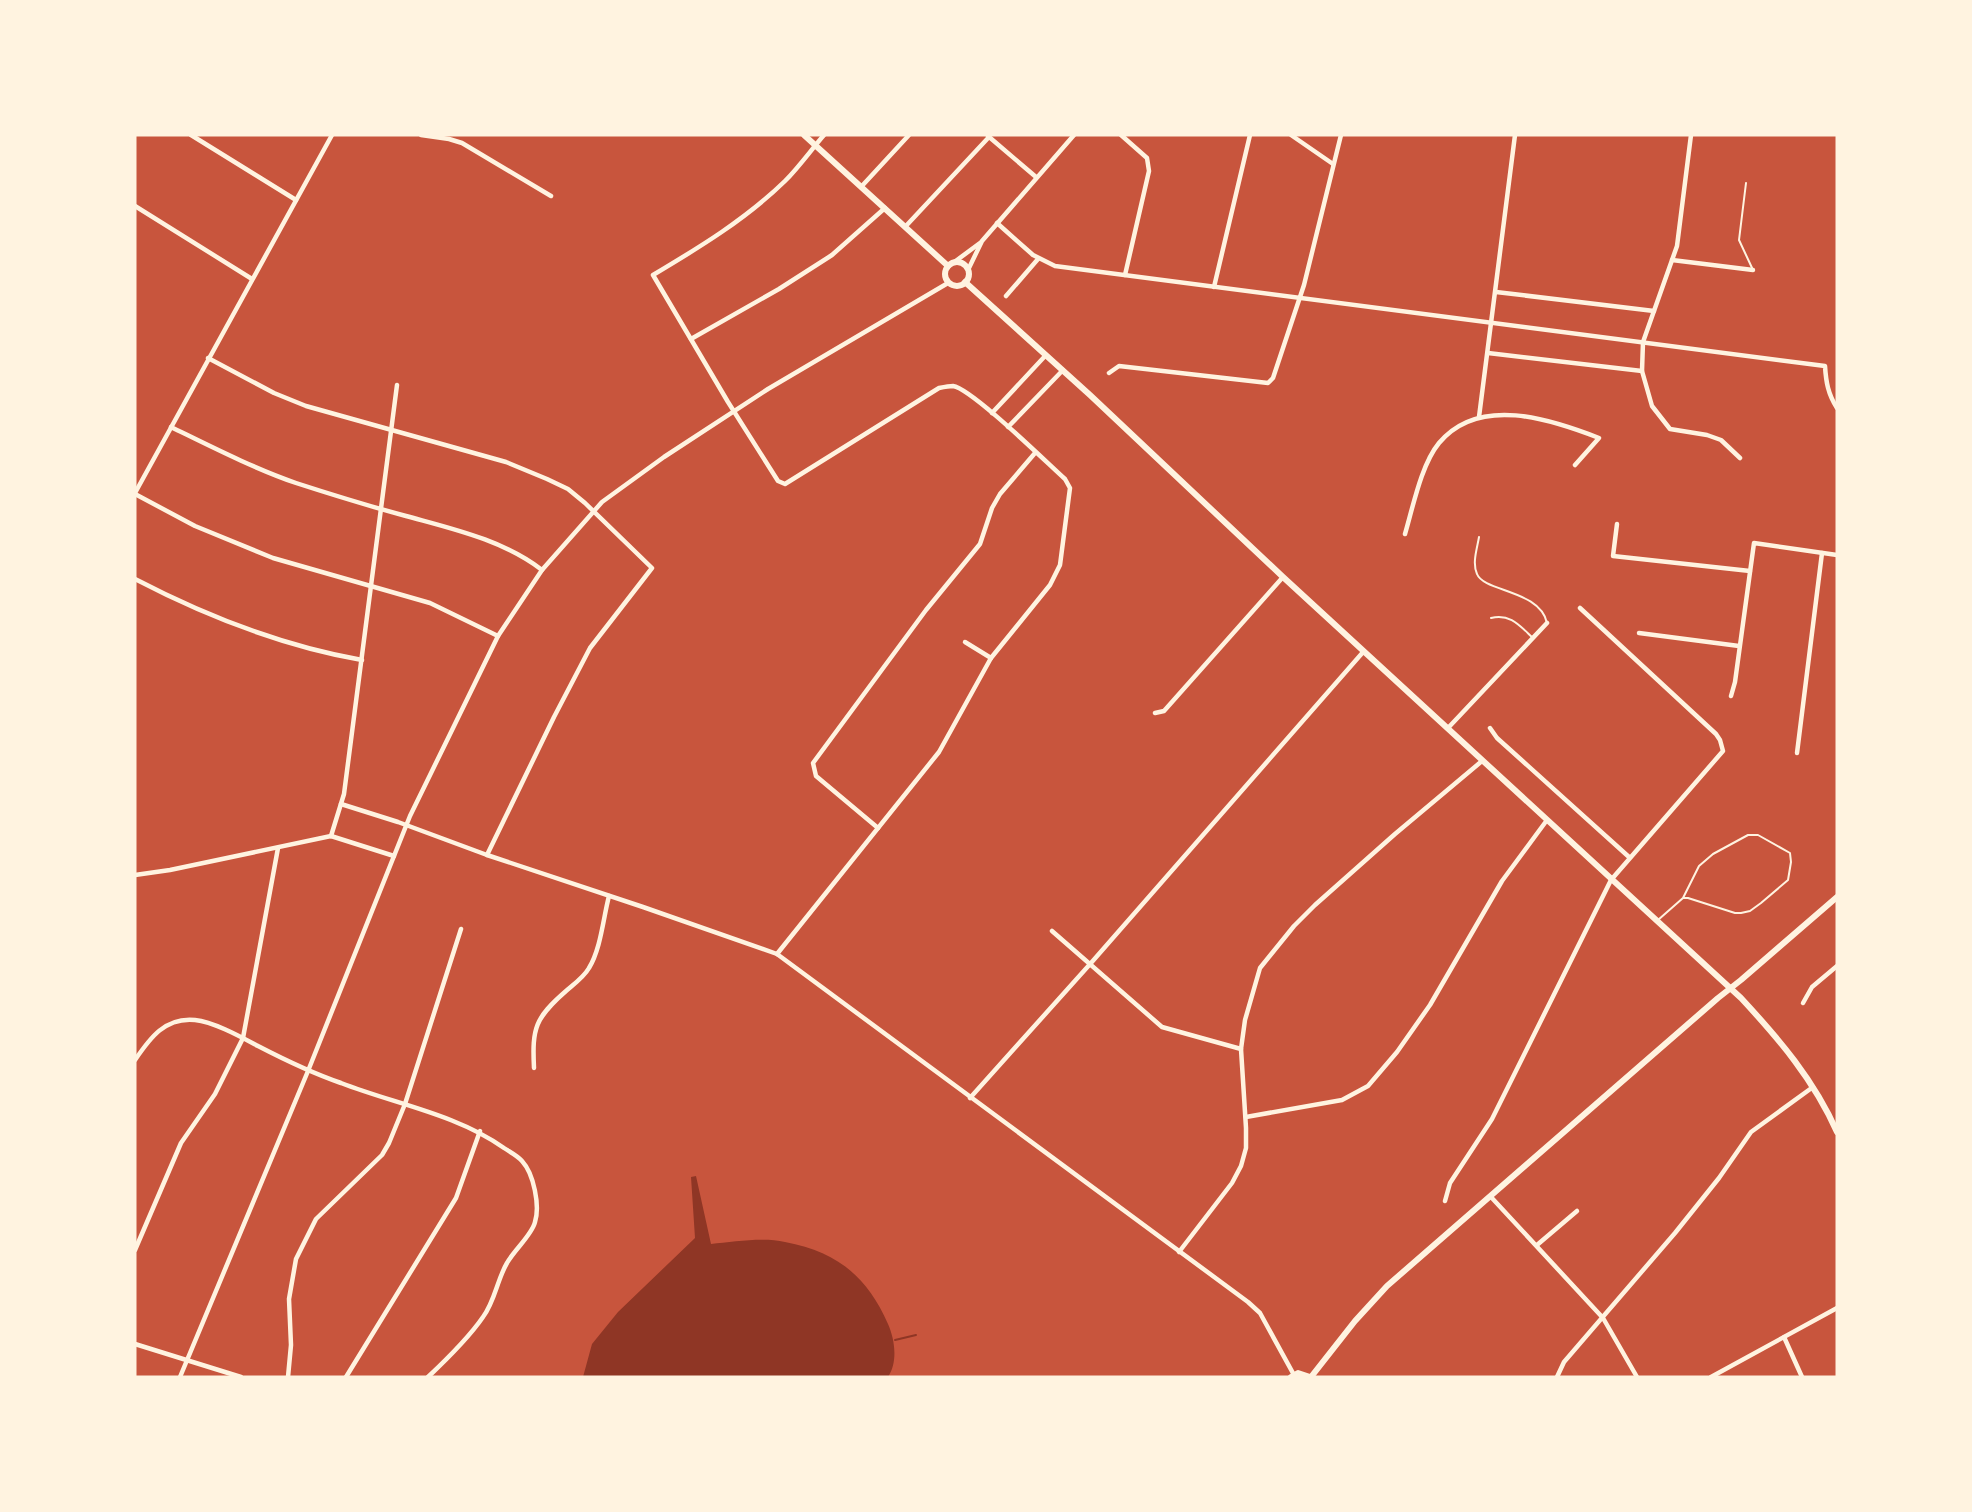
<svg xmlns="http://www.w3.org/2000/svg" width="1972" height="1512" font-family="'PT Sans',sans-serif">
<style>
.water{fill:#8f3625}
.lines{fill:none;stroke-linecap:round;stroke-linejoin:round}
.stream{stroke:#8f3625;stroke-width:2}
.service{stroke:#fff3e0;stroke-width:2}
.minor{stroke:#fff3e0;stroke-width:4.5}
.tertiary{stroke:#fff3e0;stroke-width:6}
</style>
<rect width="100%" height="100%" fill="#c8553d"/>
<path class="water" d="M696,1176L711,1244C733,1242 763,1237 785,1242C837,1252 867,1276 888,1324C895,1340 898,1362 888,1377H583L592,1344L618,1312L695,1238L691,1177Z"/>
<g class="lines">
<path class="stream" d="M895,1340L916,1335"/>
<g class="service">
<path d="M1746,183L1739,240L1753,270"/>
<path d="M1479,537C1477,549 1472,563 1477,574C1484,592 1540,590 1547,623"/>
<path d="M1491,618C1510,613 1520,626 1533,638"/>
<path d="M1658,920L1683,898L1699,866L1713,854L1748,835H1758L1790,853L1791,862L1788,880L1761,903L1750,911L1741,913H1735L1688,898H1683"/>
</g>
<g class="minor">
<path d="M191,135L296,200"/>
<path d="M421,135L449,139L462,143L551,196"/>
<path d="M1121,135L1147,158L1149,171L1125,275"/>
<path d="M1291,135L1333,164"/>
<path d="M1691,135L1677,246L1643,342L1642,371L1652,406L1670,429L1707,435L1721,440L1740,458"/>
<path d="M988,136L1036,177"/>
<path d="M861,187L909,135"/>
<path d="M135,206L252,279"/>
<path d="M997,223L1033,255L1055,266L1825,366C1826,382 1828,394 1837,408"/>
<path d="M905,227L989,137"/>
<path d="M1672,260L1753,270"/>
<path d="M953,263L980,243"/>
<path d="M968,270L982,241L1074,135"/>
<path d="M1214,287L1250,135"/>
<path d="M1496,292L1654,311"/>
<path d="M1006,296L1038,259"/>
<path d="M691,339L779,289L832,255L885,208"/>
<path d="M1488,353L1642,371"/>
<path d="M208,358L274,393L306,406L506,462L547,479L568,489L585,503L652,568L590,648L554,717L487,855"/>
<path d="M1109,373L1119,366L1268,383L1273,378L1304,285L1341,135"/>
<path d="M992,413L1046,355"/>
<path d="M1479,417L1515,135"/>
<path d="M171,427C212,447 253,468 296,483C333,495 369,506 406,516C453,529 503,540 542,570"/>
<path d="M1008,427L1063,370"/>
<path d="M135,493L332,135"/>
<path d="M135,494L195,526L273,558L430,603L498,636"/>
<path d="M1617,524L1613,556L1750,571"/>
<path d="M1405,534C1413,507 1421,465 1439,443C1479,395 1550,419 1599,438L1575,465"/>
<path d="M135,579C206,616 282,646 362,660"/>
<path d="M1639,633L1739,646"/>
<path d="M965,642L991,658"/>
<path d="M1731,696L1735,682L1754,543L1837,555"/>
<path d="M1155,713L1164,711L1283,577"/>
<path d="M1448,728L1547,623"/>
<path d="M1490,728L1497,738L1629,857"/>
<path d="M1797,753L1822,553"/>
<path d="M341,804L398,822L487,855L643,907L777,954L1248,1302L1260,1313L1294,1375"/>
<path d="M878,828L816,776L813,763L926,610L980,544L992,508L1000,494L1035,453"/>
<path d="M331,836L344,794L397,385"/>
<path d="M331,836L394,856"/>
<path d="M135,875L170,870L331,836"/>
<path d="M1052,931L1162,1027L1241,1049"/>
<path d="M777,954L939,752L991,658L1050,585L1060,565L1070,488L1065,479C1046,462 972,389 953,386C949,386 944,387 939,388L785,484L778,481L728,402L653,275C700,247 746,219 785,181C799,167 811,150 824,135"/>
<path d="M1803,1003L1812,987L1837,966"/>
<path d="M135,1060C150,1038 165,1017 195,1020C214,1022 241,1037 258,1046C285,1060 312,1073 341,1083C395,1104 456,1114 504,1148C510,1152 518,1156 522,1161C534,1174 540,1206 535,1222C532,1235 514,1250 507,1263C497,1280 495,1301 483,1317C470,1336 446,1360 428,1377"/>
<path d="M534,1068C532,1028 535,1018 566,991C574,984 584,977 589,968C601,948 603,919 609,896"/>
<path d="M970,1098L1091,963L1364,651"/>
<path d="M1246,1117L1342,1100L1368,1086L1397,1052L1430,1005L1502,881L1547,820"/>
<path d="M1491,1197L1603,1318L1637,1377"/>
<path d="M1445,1201L1450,1183L1492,1119L1611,880L1723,751L1720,740L1716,734L1580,608"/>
<path d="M1537,1245L1577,1211"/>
<path d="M135,1250L181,1143L215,1094L243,1038L278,848"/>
<path d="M1179,1252L1232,1183L1241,1166L1246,1148V1128L1241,1049L1245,1020L1260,968L1294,926L1315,905L1395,834L1482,761"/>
<path d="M1784,1337L1802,1377"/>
<path d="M135,1344L241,1377"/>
<path d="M180,1377L308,1071L410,816L498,636L542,570L602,502L664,457L768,389L948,283"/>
<path d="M288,1377L291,1345L289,1299L296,1259L316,1219L382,1155L389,1143L405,1104L461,929"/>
<path d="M346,1377L456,1198L480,1131"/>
<path d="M1557,1377L1564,1362L1675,1233L1719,1178L1751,1132L1813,1087"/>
<path d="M1711,1377L1837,1308"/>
</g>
<g class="tertiary">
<path d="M804,135L948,266"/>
<circle cx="957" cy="274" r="12"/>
<path d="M965,282L1090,395L1283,577L1741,998C1779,1039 1814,1080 1837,1132"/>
<path d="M1291,1377L1298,1373L1310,1377"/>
<path d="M1311,1377L1355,1321L1387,1286L1718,998L1741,980L1837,897"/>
</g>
</g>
<rect width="1972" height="1512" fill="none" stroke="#fff3e0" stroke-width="273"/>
</svg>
